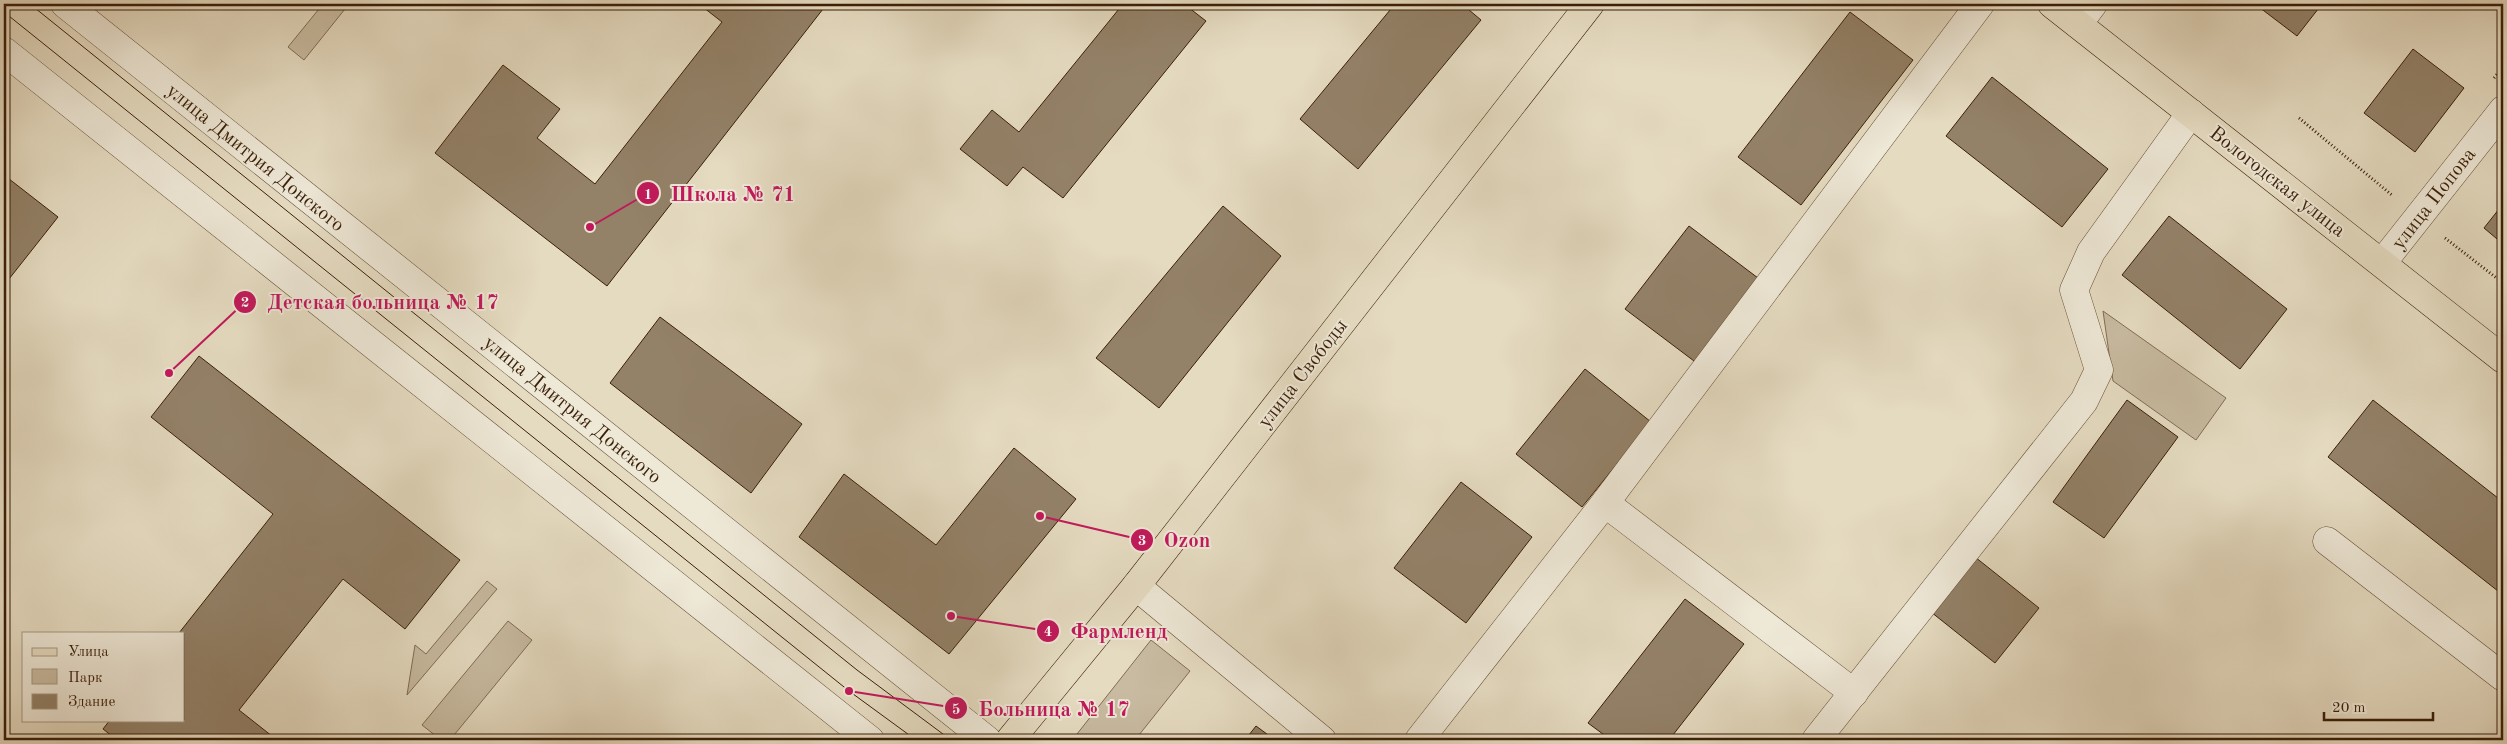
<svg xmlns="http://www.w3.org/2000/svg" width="2507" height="744" font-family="'Old Standard TT',serif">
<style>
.green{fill:#c8bba1;stroke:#826d54}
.building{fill:#938168;stroke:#3b1f07}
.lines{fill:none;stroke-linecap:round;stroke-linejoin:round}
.minor-casing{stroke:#664e36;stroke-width:29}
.major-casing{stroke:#3b1f07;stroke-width:29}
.path{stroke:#3b1f07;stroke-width:3;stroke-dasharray:1 2.5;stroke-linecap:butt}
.minor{stroke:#eee8d7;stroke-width:28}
.major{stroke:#e5dbc1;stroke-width:28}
.tram{stroke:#3b1f07;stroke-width:1}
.labels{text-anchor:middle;stroke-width:4;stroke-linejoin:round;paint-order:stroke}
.street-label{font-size:20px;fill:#3b1f07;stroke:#eee8d7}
.leader{fill:none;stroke:#c2185b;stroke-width:2}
.callout-dot{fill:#c2185b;stroke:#eee8d7;stroke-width:2}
.mark-label{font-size:15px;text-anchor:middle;font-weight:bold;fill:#fff}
.callout-label{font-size:21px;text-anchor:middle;font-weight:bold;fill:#c2185b;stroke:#eee8d7;stroke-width:4;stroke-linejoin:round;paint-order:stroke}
</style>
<rect width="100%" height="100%" fill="#e5dbc1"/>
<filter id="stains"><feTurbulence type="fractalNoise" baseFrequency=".004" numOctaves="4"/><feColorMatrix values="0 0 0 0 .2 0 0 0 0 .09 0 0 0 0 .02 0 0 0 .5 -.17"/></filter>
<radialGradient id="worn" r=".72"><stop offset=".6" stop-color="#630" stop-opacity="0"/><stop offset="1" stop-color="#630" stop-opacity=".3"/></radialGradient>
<g class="green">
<path d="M323,4H349L304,60L288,47Z"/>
<path d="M2103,311L2226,398L2196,440L2113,381Z"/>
<path d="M487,581L497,589L407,695L415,645L426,654Z"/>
<path d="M508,621L532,640L450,740H441L422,725Z"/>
<path d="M1151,640L1190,671L1135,740H1085L1077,734Z"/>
</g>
<g class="building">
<path d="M699,4H816L823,9L607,286L435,153L503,65L560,109L537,138L595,184L722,22Z"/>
<path d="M1123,4H1184L1206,21L1063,198L1023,167L1007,186L960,149L992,110L1019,132Z"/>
<path d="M1395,4H1462L1481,20L1358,169L1300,119Z"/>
<path d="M2255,4H2322L2297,36Z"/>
<path d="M1850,12L1913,60L1801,205L1738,157Z"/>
<path d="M2413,49L2464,88L2415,152L2364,113Z"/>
<path d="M1992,77L2108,169L2062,227L1946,136Z"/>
<path d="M4,175L58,217L9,279L4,274Z"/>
<path d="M2503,204V244L2484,228Z"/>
<path d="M1223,206L1281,256L1159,408L1096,358Z"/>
<path d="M2169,216L2287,309L2240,369L2122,275Z"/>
<path d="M1689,226L1762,281L1698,364L1625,309Z"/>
<path d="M660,317L802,424L751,493L610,383Z"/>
<path d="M199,356L460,560L405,629L343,579L239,710L277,740H117L103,729L110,720H184V633H179L273,514L151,417Z"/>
<path d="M1585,369L1651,422L1582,507L1516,454Z"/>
<path d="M2127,400L2178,437L2104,538L2053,502Z"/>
<path d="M2373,400L2503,502V595L2328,457Z"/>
<path d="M1014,448L1076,499L949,654L799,537L844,474L936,545Z"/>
<path d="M1461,482L1532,537L1466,623L1394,568Z"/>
<path d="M1970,553L2039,608L1995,663L1926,608Z"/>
<path d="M1685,599L1744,644L1669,740H1611L1588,723Z"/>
<path d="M1256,726L1275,740H1245Z"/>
</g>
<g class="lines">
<defs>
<g id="minor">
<path d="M65,4L987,740"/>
<path d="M2078,24L2093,4"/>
<path d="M4,51L870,740"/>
<path d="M2382,263L2503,110"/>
<path d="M1605,503L1854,693"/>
<path d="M2327,541L2503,677"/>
<path d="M1136,586L1322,740"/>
<path d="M1419,740L1605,503L1980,4"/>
<path d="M1816,740L2084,401L2099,370L2074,290L2091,252L2191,113"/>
</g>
<g id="major">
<path d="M2052,4L2503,359"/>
<path d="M1010,740L1136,586L1590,4"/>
</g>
</defs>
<use href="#minor" class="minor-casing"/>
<use href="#major" class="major-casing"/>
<g class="path">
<path d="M2494,78L2503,67"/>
<path d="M2299,118L2393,196"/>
<path d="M2445,238L2503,283"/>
</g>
<use href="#minor" class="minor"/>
<use href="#major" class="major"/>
<g class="tram">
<path d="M30,4L857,670L951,740"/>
<path d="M4,12L849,691L916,740"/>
</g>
</g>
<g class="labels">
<g class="street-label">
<text transform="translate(256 157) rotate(39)" y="7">улица Дмитрия Донского</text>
<text transform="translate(2278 181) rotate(38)" y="7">Вологодская улица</text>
<text transform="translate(2433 198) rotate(-52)" y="7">улица Попова</text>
<text transform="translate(1302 373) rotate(-52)" y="7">улица Свободы</text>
<text transform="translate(573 409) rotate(39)" y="7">улица Дмитрия Донского</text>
</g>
</g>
<path class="leader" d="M590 227L648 193M169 373L245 302M1040 516L1142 540M951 616L1048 631M849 691L956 708"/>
<g class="callout-dot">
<circle cx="590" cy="227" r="5"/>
<circle cx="169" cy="373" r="5"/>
<circle cx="1040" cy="516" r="5"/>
<circle cx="951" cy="616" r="5"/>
<circle cx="849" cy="691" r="5"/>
<circle cx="648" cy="193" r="12"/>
<circle cx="245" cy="302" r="12"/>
<circle cx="1142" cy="540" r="12"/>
<circle cx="1048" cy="631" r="12"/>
<circle cx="956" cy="708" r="12"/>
</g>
<g class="mark-label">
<text x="648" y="199">1</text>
<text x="245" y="307">2</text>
<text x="1142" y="545">3</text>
<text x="1048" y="636">4</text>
<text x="956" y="714">5</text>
</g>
<g class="callout-label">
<text x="733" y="201">Школа № 71</text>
<text x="383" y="309">Детская больница № 17</text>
<text x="1187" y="547">Ozon</text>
<text x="1119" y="638">Фармленд</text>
<text x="1054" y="716">Больница № 17</text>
</g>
<rect width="2507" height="744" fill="none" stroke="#e5dbc1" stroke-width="20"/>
<rect x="5" y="5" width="2497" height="734" fill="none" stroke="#3b1f07" stroke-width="2.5"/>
<rect x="10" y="10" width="2487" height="724" fill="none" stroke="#3b1f07"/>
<rect x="22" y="632" width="162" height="90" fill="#eee8d7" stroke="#a69884"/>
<rect x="32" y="648" width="25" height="8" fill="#e5dbc1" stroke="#a69884"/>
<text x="68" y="656" font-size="15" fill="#3b1f07">Улица</text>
<rect x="32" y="669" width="25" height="15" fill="#c8bba1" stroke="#a69884"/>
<text x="68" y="682" font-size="15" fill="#3b1f07">Парк</text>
<rect x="32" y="694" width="25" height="15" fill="#938168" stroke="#a69884"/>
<text x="68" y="706" font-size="15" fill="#3b1f07">Здание</text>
<path d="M2324 712v8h109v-8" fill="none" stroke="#3b1f07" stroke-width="2.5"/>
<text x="2332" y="712" font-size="15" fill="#3b1f07" stroke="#eee8d7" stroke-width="4" paint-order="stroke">20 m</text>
<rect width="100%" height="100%" filter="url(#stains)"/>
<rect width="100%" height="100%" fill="url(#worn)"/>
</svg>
